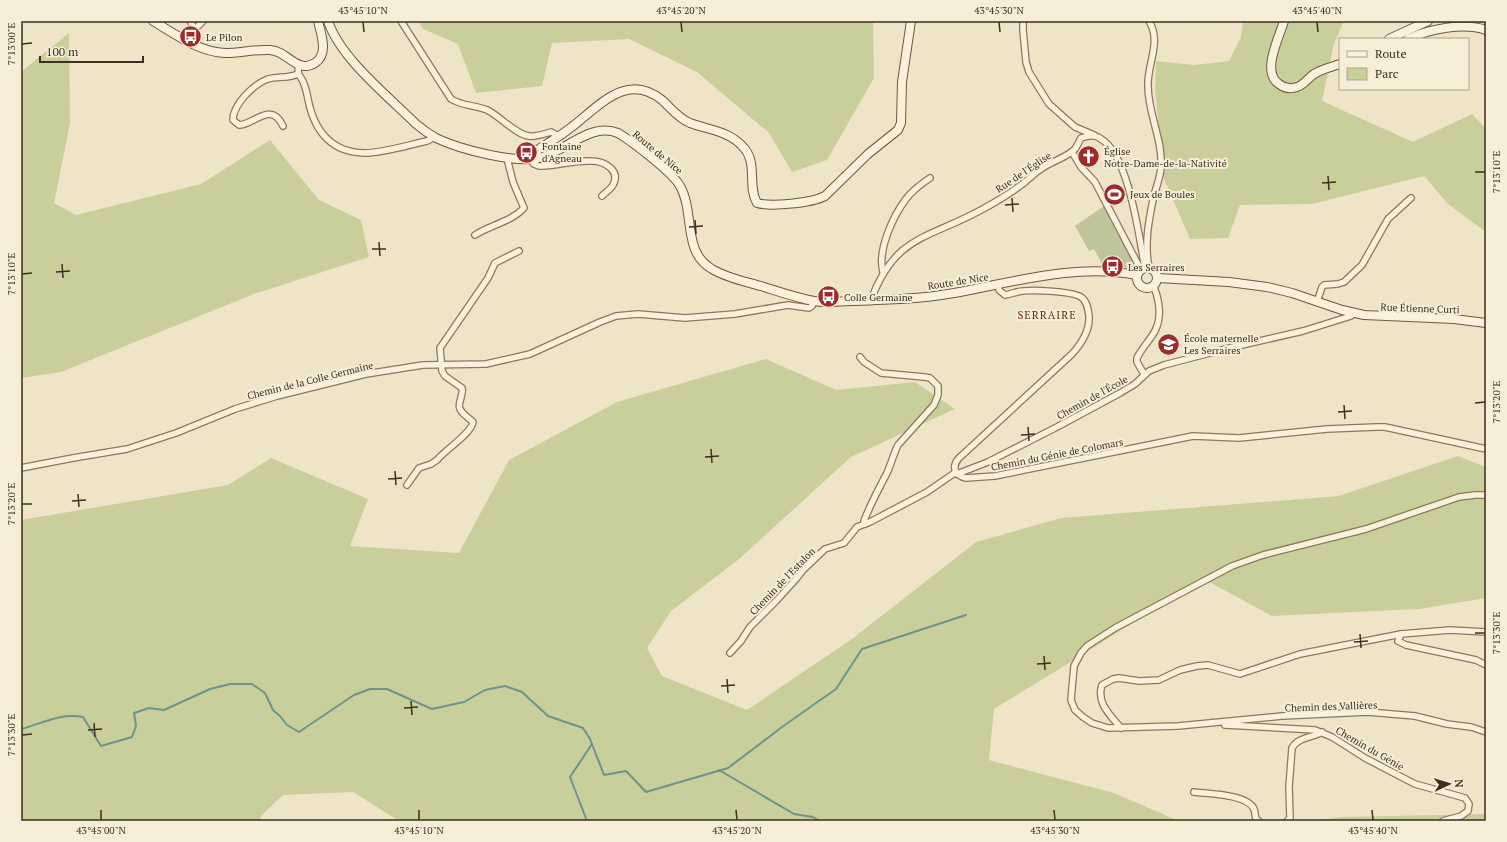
<svg xmlns="http://www.w3.org/2000/svg" width="1507" height="842" font-family="'PT Serif',serif">
<style>
.green{fill:#c9cf9b}
.cemetery{fill:#bfc49a}
.lines{fill:none;stroke-linecap:round;stroke-linejoin:round}
.stream{stroke:#6f938a;stroke-width:2}
.street-casing{stroke:#8d765c;stroke-width:8}
.secondary-casing{stroke:#6f573f;stroke-width:10}
.street{stroke:#faf1dc;stroke-width:5.5}
.secondary{stroke:#faf1dc;stroke-width:8}
.ticks{fill:none;stroke:#3d2e20;stroke-width:1.5}
.labels{text-anchor:middle;stroke-width:4;stroke-linejoin:round;paint-order:stroke}
.poi-label{font-size:10px;fill:#3d2e20;stroke:#f7eed8;text-anchor:start}
.street-label{font-size:10px;fill:#3d2e20;stroke:#f7eed8}
.neighbourhood-label{font-size:11px;letter-spacing:1px;fill:#6b2e1e;stroke:#f7eed8}
.neatline{fill:none;stroke:#3d2e20;stroke-width:1.5}
.ticks-label{font-size:10px;text-anchor:middle;fill:#3d2e20}
</style>
<rect width="100%" height="100%" fill="#f0e4c8"/>
<g class="green">
<path d="M418,21H873L874,78L827,160L792,172L769,133L697,72L629,39L552,43L542,86L476,93L458,44L423,29Z"/>
<path d="M1243,21H1344L1334,44L1322,101L1413,142L1472,114L1486,129V232L1448,204L1424,176L1312,204L1240,205L1228,238L1190,239L1164,179L1155,89L1156,61L1194,65L1229,61L1241,37Z"/>
<path d="M69,33L70,123L54,203L76,215L201,184L270,140L319,200L361,220L369,257L254,294L61,372L21,378V72Z"/>
<path d="M766,359L836,390L915,382L955,409L851,457L738,560L671,611L647,648L662,676L747,710L852,639L976,542L1061,518L1339,496L1458,456L1486,467V598L1419,609L1272,616L1202,578L1079,657L994,709L989,760L1114,793L1179,821H399L353,792L283,795L261,816L260,821H21V520L228,485L271,458L368,499L350,546L459,553L509,460L617,402Z"/>
<path d="M1486,814V821H1309L1342,817Z"/>
</g>
<path class="cemetery" d="M1104,206L1136,267L1135,268L1103,266L1094,249L1089,251L1075,226Z"/>
<g class="lines">
<g class="stream">
<path d="M21,729C44,723 59,713 83,717L101,746L132,737L136,726L134,713L149,708L164,710L210,689L230,684H252L265,693L273,710L280,716L287,725L299,732L354,695L370,689H387L432,709L464,702L485,690L505,686L522,692L548,716L583,728L590,739L604,775L626,771L646,792L728,768L782,727L836,689L862,649L966,615"/>
<path d="M719,770L794,814L813,817L820,821"/>
<path d="M587,821L570,777L592,744"/>
</g>
<defs>
<g id="street">
<path d="M190,21C195,28 196,35 193,44"/>
<path d="M401,21L451,99C462,106 475,105 487,110C500,116 516,135 529,136C537,137 544,134 551,132L559,136"/>
<path d="M1023,21V30L1026,62L1029,72L1049,104L1075,127L1094,135"/>
<path d="M1149,21C1162,42 1147,64 1148,86C1148,114 1163,140 1161,168C1160,177 1157,186 1154,195C1149,219 1144,243 1149,268"/>
<path d="M194,30L203,21"/>
<path d="M299,65C296,76 301,75 304,84C306,89 307,94 308,99C314,130 330,152 364,153C383,153 408,145 427,141L435,137"/>
<path d="M283,126C271,100 254,125 239,125L233,120C233,104 254,84 268,79C279,76 286,79 298,74"/>
<path d="M1072,152L1081,167L1095,182L1141,270"/>
<path d="M530,159L534,164L539,166C556,166 574,160 591,161C604,161 621,170 613,185C611,189 606,192 602,196"/>
<path d="M475,235C490,225 511,222 524,208L513,182L507,158"/>
<path d="M883,272C877,251 893,216 906,199C912,191 921,184 930,178"/>
<path d="M998,284L999,290L1005,295C1010,294 1013,293 1017,292C1029,289 1071,291 1081,297C1087,301 1088,309 1089,316C1090,331 1082,343 1072,354L959,458C951,467 955,476 966,478L995,476L1193,436L1239,438L1327,429L1376,427H1385L1486,449"/>
<path d="M871,300C895,235 928,239 981,210C996,202 1011,193 1025,182C1030,178 1035,173 1041,169C1050,162 1068,157 1075,149C1077,146 1079,142 1081,138C1088,136 1094,134 1101,139C1129,155 1139,237 1145,268"/>
<path d="M1317,302L1322,287L1324,285L1338,284L1344,282L1362,265L1388,219L1411,198"/>
<path d="M860,357L864,362L881,373L924,377L930,378L938,386V395L934,405L898,445C893,455 891,465 886,475C878,490 870,505 864,521L865,524"/>
<path d="M1144,374L1137,362V358C1142,348 1150,340 1155,331C1162,317 1159,300 1154,287"/>
<path d="M21,468L73,458L127,449L176,433L235,409L277,396L366,374L423,365L486,364L530,354L600,322L616,316L638,314L685,318L735,314L788,305L809,308L812,306L814,301"/>
<path d="M957,474L988,462L1057,427L1120,393L1135,384L1149,371L1164,365L1233,347L1303,331L1351,316L1353,313"/>
<path d="M407,485L419,468L431,464L437,460C445,450 472,433 473,422C469,418 462,414 460,409C457,403 464,395 462,388L445,376L442,371L440,348L488,278L495,263L519,251"/>
<path d="M1486,495H1475L1459,497L1366,529L1263,555L1232,566L1115,628L1087,646L1081,653L1074,666L1071,700L1075,710L1083,717L1092,723L1108,728L1178,726L1282,716L1368,712L1415,716L1447,724L1471,727L1486,732"/>
<path d="M1401,634L1398,641L1406,645L1476,660L1486,665"/>
<path d="M730,653L741,641L750,627L776,601L796,579L803,570L825,549L844,543L857,527L870,522L927,492L956,472"/>
<path d="M1225,725L1315,730L1332,737L1365,758L1415,784L1465,798L1469,804L1468,811L1461,816L1443,821"/>
<path d="M1121,728C1110,715 1096,703 1102,685L1113,679L1119,678L1139,681L1159,680L1180,670L1197,666L1208,665L1240,674L1300,654L1401,634L1450,630L1486,632"/>
<path d="M1194,792C1209,794 1247,794 1254,809C1255,811 1255,816 1256,819L1259,821"/>
<path d="M1287,821L1290,818L1289,787L1292,748C1298,737 1312,738 1322,732"/>
</g>
<g id="secondary">
<path d="M153,21C175,34 199,52 225,53C240,53 255,49 270,50C283,51 289,61 300,65C305,67 310,66 315,63C329,54 321,34 318,21"/>
<path d="M328,21C340,58 388,96 416,124C422,129 429,134 436,138C459,149 518,165 542,157C567,150 591,122 618,133C633,142 673,173 680,186C695,212 682,252 712,269C726,278 748,282 764,287C780,292 797,298 814,301C827,303 841,301 853,301C886,300 921,299 954,293C1015,282 1075,263 1137,275"/>
<path d="M1284,21C1279,38 1261,72 1279,84C1284,88 1291,89 1297,87C1304,85 1308,78 1314,74C1322,69 1331,67 1340,64"/>
<path d="M1389,39L1428,21"/>
<path d="M1408,39C1429,29 1464,22 1486,30"/>
<path d="M536,159C535,155 535,153 538,150C542,146 548,144 553,140C560,136 566,131 573,126C600,105 627,72 662,100C671,108 678,118 690,123C709,130 730,131 744,148C758,164 747,186 757,203C771,207 812,203 825,196L868,154L898,130L901,123L902,82L911,21"/>
<circle cx="1147" cy="278" r="10"/>
<path d="M1158,278L1229,282L1267,287L1292,293L1342,310L1364,315L1454,319L1486,323"/>
</g>
</defs>
<use href="#street" class="street-casing"/>
<use href="#secondary" class="secondary-casing"/>
<use href="#street" class="street"/>
<use href="#secondary" class="secondary"/>
</g>
<path class="ticks" d="M363,22L364,32M681,22L682,32M999,22L1000,32M1317,22L1318,32M22,44L32,43M1475,172H1485M1328,176L1329,190M1322,183L1336,182M1012,198L1013,212M1005,205L1019,204M695,220L696,234M689,227L703,226M379,242L380,256M372,249H386M62,264L63,278M56,272L70,271M22,274L32,273M1475,403L1485,402M1344,405L1345,419M1338,412L1352,411M1028,427L1029,441M1021,435L1035,434M711,449L712,463M705,457L719,456M395,471L396,485M388,479L402,478M78,494L79,507M72,501L86,500M22,504H32M1475,633H1485M1360,634L1361,648M1354,642L1368,641M1044,656L1045,670M1037,664L1051,663M727,679L728,693M721,686L735,685M411,701L412,715M404,708L418,707M94,723L95,737M88,730L102,729M22,735L32,734M101,810V820M419,810V820M736,810L737,820M1054,810L1055,820M1372,810L1373,820"/>
<defs>
<symbol id="bus-disc" viewBox="-11 -11 22 22"><circle r="9.5" fill="#9e2a2b" stroke="#f7eed8"/><path d="M-5-6H5V4H4V6H2V4H-2V6H-4V4H-5ZM-3.5-4V0h7V-4ZM-3.5 1.2v1.5H-2V1.2ZM2 1.2v1.5H3.5V1.2Z" fill="#fff"/></symbol>
<symbol id="church-disc" viewBox="-11 -11 22 22"><circle r="9.5" fill="#9e2a2b" stroke="#f7eed8"/><path d="M-1.2-6h2.4v3.5h3.3v2.4h-3.3V6h-2.4V-.1h-3.3v-2.4h3.3Z" fill="#fff"/></symbol>
<symbol id="stadium-disc" viewBox="-11 -11 22 22"><circle r="9.5" fill="#9e2a2b" stroke="#f7eed8"/><path d="M0-5a6.5 5 0 1 0 0 10a6.5 5 0 1 0 0-10ZM-3.5-1.8h7v3.6h-7Z" fill="#fff"/></symbol>
<symbol id="school-disc" viewBox="-11 -11 22 22"><circle r="9.5" fill="#9e2a2b" stroke="#f7eed8"/><path d="M0-5L7-2L0 1L-7-2ZM-4 1L0 2.5L4 1V4Q0 6-4 4Z" fill="#fff"/></symbol>
</defs>
<g fill-rule="evenodd">
<use href="#bus-disc" x="178" y="24" width="25" height="25"/>
<use href="#bus-disc" x="514" y="140" width="25" height="25"/>
<use href="#church-disc" x="1076" y="144" width="25" height="25"/>
<use href="#stadium-disc" x="1102" y="182" width="25" height="25"/>
<use href="#bus-disc" x="1100" y="254" width="25" height="25"/>
<use href="#bus-disc" x="816" y="284" width="25" height="25"/>
<use href="#school-disc" x="1156" y="332" width="25" height="25"/>
</g>
<g class="labels">
<g class="poi-label">
<text x="206" y="41">Le Pilon</text>
<text x="542" y="150">Fontaine<tspan x="542" dy="12">d'Agneau</tspan></text>
<text x="1104" y="155">Église<tspan x="1104" dy="12">Notre-Dame-de-la-Nativité</tspan></text>
<text x="1130" y="198">Jeux de Boules</text>
<text x="1128" y="271">Les Serraires</text>
<text x="844" y="301">Colle Germaine</text>
<text x="1184" y="342">École maternelle<tspan x="1184" dy="12">Les Serraires</tspan></text>
</g>
<g class="street-label">
<text transform="translate(658 152) rotate(40)" y="4">Route de Nice</text>
<text transform="translate(1023 172) rotate(-34)" y="4">Rue de l'Église</text>
<text transform="translate(958 281) rotate(-9)" y="4">Route de Nice</text>
<text transform="translate(1420 308) rotate(2)" y="4">Rue Étienne Curti</text>
<text transform="translate(310 380) rotate(-14)" y="4">Chemin de la Colle Germaine</text>
<text transform="translate(1092 397) rotate(-29)" y="4">Chemin de l'École</text>
<text transform="translate(1057 454) rotate(-11)" y="4">Chemin du Génie de Colomars</text>
<text transform="translate(782 581) rotate(-46)" y="4">Chemin de l'Estalon</text>
<text transform="translate(1331 706) rotate(-2)" y="4">Chemin des Vallières</text>
<text transform="translate(1370 748) rotate(30)" y="4">Chemin du Génie</text>
</g>
<g class="neighbourhood-label">
<text x="1047" y="319">SERRAIRE</text>
</g>
</g>
<rect width="1507" height="842" fill="none" stroke="#f7eed8" stroke-width="44"/>
<rect x="1339" y="38" width="130" height="52" fill="#f7eed8" stroke="#ada18e"/>
<rect x="1347" y="51" width="20" height="6" fill="#faf1dc" stroke="#ada18e"/>
<text x="1375" y="58" font-size="12" fill="#3d2e20">Route</text>
<rect x="1347" y="68" width="20" height="12" fill="#c9cf9b" stroke="#ada18e"/>
<text x="1375" y="78" font-size="12" fill="#3d2e20">Parc</text>
<g transform="translate(1449 784) rotate(86)" stroke="#f7eed8" stroke-width="3" paint-order="stroke">
<path d="M0-3L7 15L0 10L-7 15Z" fill="#3d2e20"/>
<text y="-6" font-size="11" font-weight="bold" text-anchor="middle" fill="#3d2e20">N</text>
</g>
<path d="M40 56v6h103v-6" fill="none" stroke="#3d2e20" stroke-width="2"/>
<text x="46" y="56" font-size="12" fill="#3d2e20" stroke="#f7eed8" stroke-width="3" paint-order="stroke">100 m</text>
<rect x="22" y="22" width="1463" height="798" class="neatline"/>
<g class="ticks-label">
<text x="363" y="14">43°45'10"N</text>
<text x="681" y="14">43°45'20"N</text>
<text x="999" y="14">43°45'30"N</text>
<text x="1317" y="14">43°45'40"N</text>
<text transform="translate(11 44) rotate(-90)" y="4">7°13'00"E</text>
<text transform="translate(1496 172) rotate(-90)" y="4">7°13'10"E</text>
<text transform="translate(11 274) rotate(-90)" y="4">7°13'10"E</text>
<text transform="translate(1496 402) rotate(-90)" y="4">7°13'20"E</text>
<text transform="translate(11 504) rotate(-90)" y="4">7°13'20"E</text>
<text transform="translate(1496 633) rotate(-90)" y="4">7°13'30"E</text>
<text transform="translate(11 735) rotate(-90)" y="4">7°13'30"E</text>
<text x="101" y="834">43°45'00"N</text>
<text x="419" y="834">43°45'10"N</text>
<text x="737" y="834">43°45'20"N</text>
<text x="1055" y="834">43°45'30"N</text>
<text x="1373" y="834">43°45'40"N</text>
</g>
</svg>
